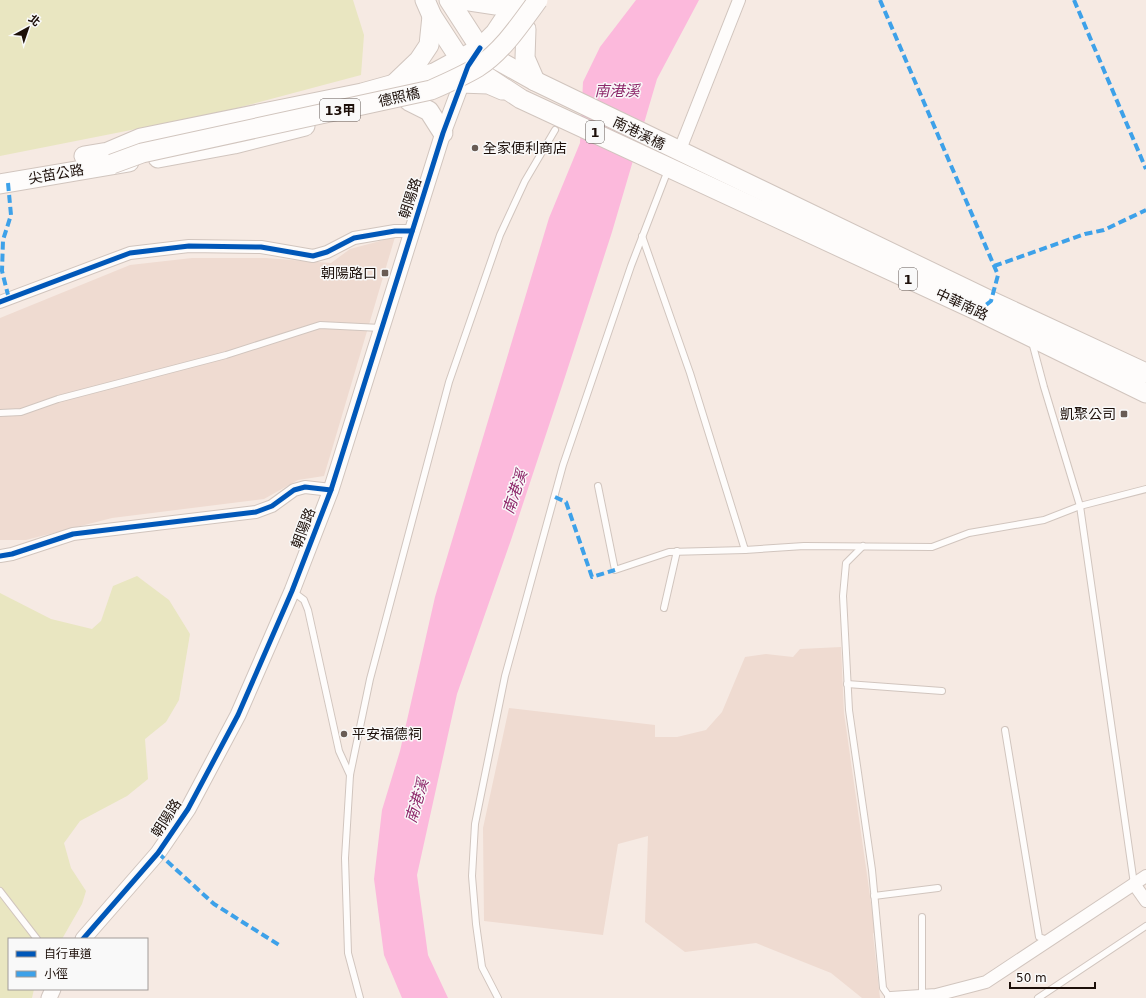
<svg xmlns="http://www.w3.org/2000/svg" width="1146" height="998" font-family="'DejaVu Sans','Noto Sans TC',sans-serif">
<style>
.built{fill:#efdbd1}
.green{fill:#e9e6c1}
.water{fill:#fcb9dc}
.lines{fill:none;stroke-linecap:round;stroke-linejoin:round}
.service-casing{stroke:#d1c5be;stroke-width:8}
.minor-casing{stroke:#d1c5be;stroke-width:14}
.tertiary-casing{stroke:#d1c5be;stroke-width:17}
.primary-casing{stroke:#d1c5be;stroke-width:21}
.service{stroke:#fefcfb;stroke-width:6}
.minor{stroke:#fefcfb;stroke-width:12}
.tertiary{stroke:#fefcfb;stroke-width:15}
.primary{stroke:#fefcfb;stroke-width:19}
.primary-bridge-casing{stroke:#d1c5be;stroke-width:21;stroke-linecap:butt}
.primary-bridge{stroke:#fefcfb;stroke-width:19}
.quiet{stroke:#3da1e9;stroke-width:4;stroke-dasharray:8 4;stroke-linecap:butt}
.cycleway-casing{stroke:#f9f9f9;stroke-width:8}
.cycleway{stroke:#0057b8;stroke-width:5}
.poi-dot{fill:#685c55;stroke:#f9f9f9;stroke-width:1.5}
.labels{text-anchor:middle;stroke-width:3;stroke-linejoin:round;paint-order:stroke}
.shield{fill:#f9f9f9;stroke:#5e5551;stroke-width:1}
.shield-label{font-size:13px;font-weight:bold;fill:#1c0f09}
.street-label{font-size:14px;fill:#1c0f09;stroke:#f9f9f9}
.poi-label{font-size:14px;fill:#1c0f09;stroke:#f9f9f9;text-anchor:start}
.water-label{font-size:15px;font-style:italic;fill:#8d276a;stroke:#f9f9f9}
</style>
<rect width="100%" height="100%" fill="#f6eae3"/>
<g class="built">
<path d="M395,237L324,476L298,480L264,499L112,518L26,540H0V318L130,265L192,258H266L331,263L350,249Z"/>
<path d="M841,647L844,713L875,931L873,934L880,998H862L831,973L756,943L685,952L645,922L648,836L618,844L603,935L484,921L483,828L509,708L655,725V737H677L706,730L722,712L745,657L766,654L793,657L800,649Z"/>
</g>
<g class="green">
<path d="M0,0H353L364,35L361,75L222,112L0,156Z"/>
<path d="M137,576L169,600L190,634L179,700L166,722L145,739L148,779L127,796L80,821L64,843L71,868L86,891L82,904L62,939H9V989H34L32,998H0V593L51,619L92,629L101,621L113,586Z"/>
</g>
<path class="water" d="M636,0H699L657,79L612,232L563,383L511,540L457,694L417,875L428,955L448,998H402L384,955L374,879L382,810L400,751L435,597L549,218L580,143L583,82L600,47Z"/>
<g class="lines">
<defs>
<g id="service">
<path d="M642,236L690,373L745,550L804,546L932,547L969,533L1044,520L1080,506L1146,489"/>
<path d="M1032,342L1044,387L1080,506L1134,884"/>
<path d="M0,413L21,412L58,399L226,355L320,325L381,328"/>
<path d="M598,486L615,570L669,552L745,550"/>
<path d="M863,546L846,563L843,596L849,710L872,870L883,988L890,998"/>
<path d="M292,591L304,600L308,610L339,751L350,775"/>
<path d="M664,608L677,551"/>
<path d="M847,684L942,691"/>
<path d="M1005,730L1039,937L1048,940"/>
<path d="M0,891L37,939"/>
<path d="M874,896L938,888"/>
<path d="M922,996V917"/>
<path d="M360,998L348,953L345,858L350,775L370,679L449,382L500,235L525,181L555,130"/>
<path d="M498,998L482,967L476,924L472,876L475,824L505,676L563,465L631,266L668,170"/>
<path d="M1038,998L1146,926"/>
</g>
<g id="minor">
<path d="M679,152L739,0"/>
<path d="M0,302L130,253L189,246L261,247L313,256L327,252L354,238L395,231H412"/>
<path d="M0,556L12,554L73,534L256,512L272,506L294,490L305,487L331,490"/>
<path d="M1134,884L1146,901"/>
<path d="M891,998L936,995L986,982L1146,876"/>
</g>
<g id="tertiary">
<path d="M460,85L488,86L502,92"/>
<path d="M83,939L158,853L188,809L238,715L292,591L331,490L443,133L467,69"/>
<path d="M49,998L53,989"/>
</g>
<g id="primary">
<path d="M425,0L432,16L460,59L521,99L978,311L1146,393"/>
<path d="M449,0L480,48L499,61L535,81L991,301L1146,373"/>
<path d="M463,0L496,5L506,0"/>
<path d="M526,29L525,58L535,81"/>
<path d="M396,82L419,60L429,45L432,16"/>
<path d="M409,101L429,111L443,133"/>
<path d="M84,156L108,152L141,138L362,93L434,73L480,48L495,33L517,0"/>
<path d="M158,158L234,144L305,126"/>
<path d="M0,184L129,162"/>
</g>
</defs>
<use href="#service" class="service-casing"/>
<use href="#minor" class="minor-casing"/>
<use href="#tertiary" class="tertiary-casing"/>
<use href="#primary" class="primary-casing"/>
<use href="#service" class="service"/>
<use href="#minor" class="minor"/>
<use href="#tertiary" class="tertiary"/>
<use href="#primary" class="primary"/>
<defs>
<path id="primary-bridge" d="M112,164L142,153L431,90C447,83 463,76 478,67C503,51 521,23 538,0"/>
</defs>
<use href="#primary-bridge" class="primary-bridge-casing"/>
<use href="#primary-bridge" class="primary-bridge"/>
<g class="quiet">
<path d="M880,0L998,275L991,301L978,311"/>
<path d="M1074,0L1146,169"/>
<path d="M8,183L11,215L3,240L2,271L9,299"/>
<path d="M994,266L1085,234L1104,230L1146,210"/>
<path d="M555,497L566,502L592,577L615,570"/>
<path d="M158,853L214,904L279,945"/>
</g>
<defs>
<g id="cycleway">
<path d="M0,302L130,253L189,246L261,247L313,256L327,252L354,238L395,231H412"/>
<path d="M0,556L12,554L73,534L256,512L272,506L294,490L305,487L331,490"/>
<path d="M83,939L158,853L188,809L238,715L292,591L331,490L443,133L468,66L480,48"/>
</g>
</defs>
<use href="#cycleway" class="cycleway-casing"/>
<use href="#cycleway" class="cycleway"/>
</g>
<g class="poi-dot">
<circle cx="475" cy="148" r="4"/>
<rect x="381" y="269" width="8" height="8" rx="2"/>
<rect x="1120" y="410" width="8" height="8" rx="2"/>
<circle cx="344" cy="734" r="4"/>
</g>
<g class="labels">
<g class="shield">
<rect x="320" y="99" width="40" height="22" rx="3"/>
<rect x="586" y="121" width="18" height="22" rx="3"/>
<rect x="899" y="268" width="18" height="22" rx="3"/>
</g>
<g class="shield-label">
<text x="340" y="115">13甲</text>
<text x="595" y="137">1</text>
<text x="908" y="284">1</text>
</g>
<g class="street-label">
<text transform="translate(399 97) rotate(-13)" y="5">德照橋</text>
<text transform="translate(639 133) rotate(26)" y="5">南港溪橋</text>
<text transform="translate(56 174) rotate(-10)" y="5">尖苗公路</text>
<text transform="translate(410 198) rotate(-72)" y="5">朝陽路</text>
<text transform="translate(962 304) rotate(25)" y="5">中華南路</text>
<text transform="translate(303 528) rotate(-69)" y="5">朝陽路</text>
<text transform="translate(166 818) rotate(-57)" y="5">朝陽路</text>
</g>
<g class="poi-label">
<text x="483" y="153">全家便利商店</text>
<text x="377" y="278" text-anchor="end">朝陽路口</text>
<text x="1116" y="419" text-anchor="end">凱聚公司</text>
<text x="352" y="739">平安福德祠</text>
</g>
<g class="water-label">
<text x="617" y="96">南港溪</text>
<text transform="translate(515 492) rotate(-71)" y="5">南港溪</text>
<text transform="translate(417 801) rotate(-73)" y="5">南港溪</text>
</g>
</g>
<rect x="8" y="938" width="140" height="52" fill="#f9f9f9" stroke="#a19b99"/>
<rect x="16" y="951" width="20" height="6" fill="#0057b8" stroke="#a19b99"/>
<text x="44" y="958" font-size="12" fill="#1c0f09">自行車道</text>
<rect x="16" y="971" width="20" height="6" fill="#3da1e9" stroke="#a19b99"/>
<text x="44" y="978" font-size="12" fill="#1c0f09">小徑</text>
<g transform="translate(28 28) rotate(40)" stroke="#f9f9f9" stroke-width="3" paint-order="stroke">
<path d="M0-3L7 15L0 10L-7 15Z" fill="#1c0f09"/>
<text y="-6" font-size="11" font-weight="bold" text-anchor="middle" fill="#1c0f09">北</text>
</g>
<path d="M1010 982v6h85v-6" fill="none" stroke="#1c0f09" stroke-width="2"/>
<text x="1016" y="982" font-size="12" fill="#1c0f09" stroke="#f9f9f9" stroke-width="3" paint-order="stroke">50 m</text>
</svg>
